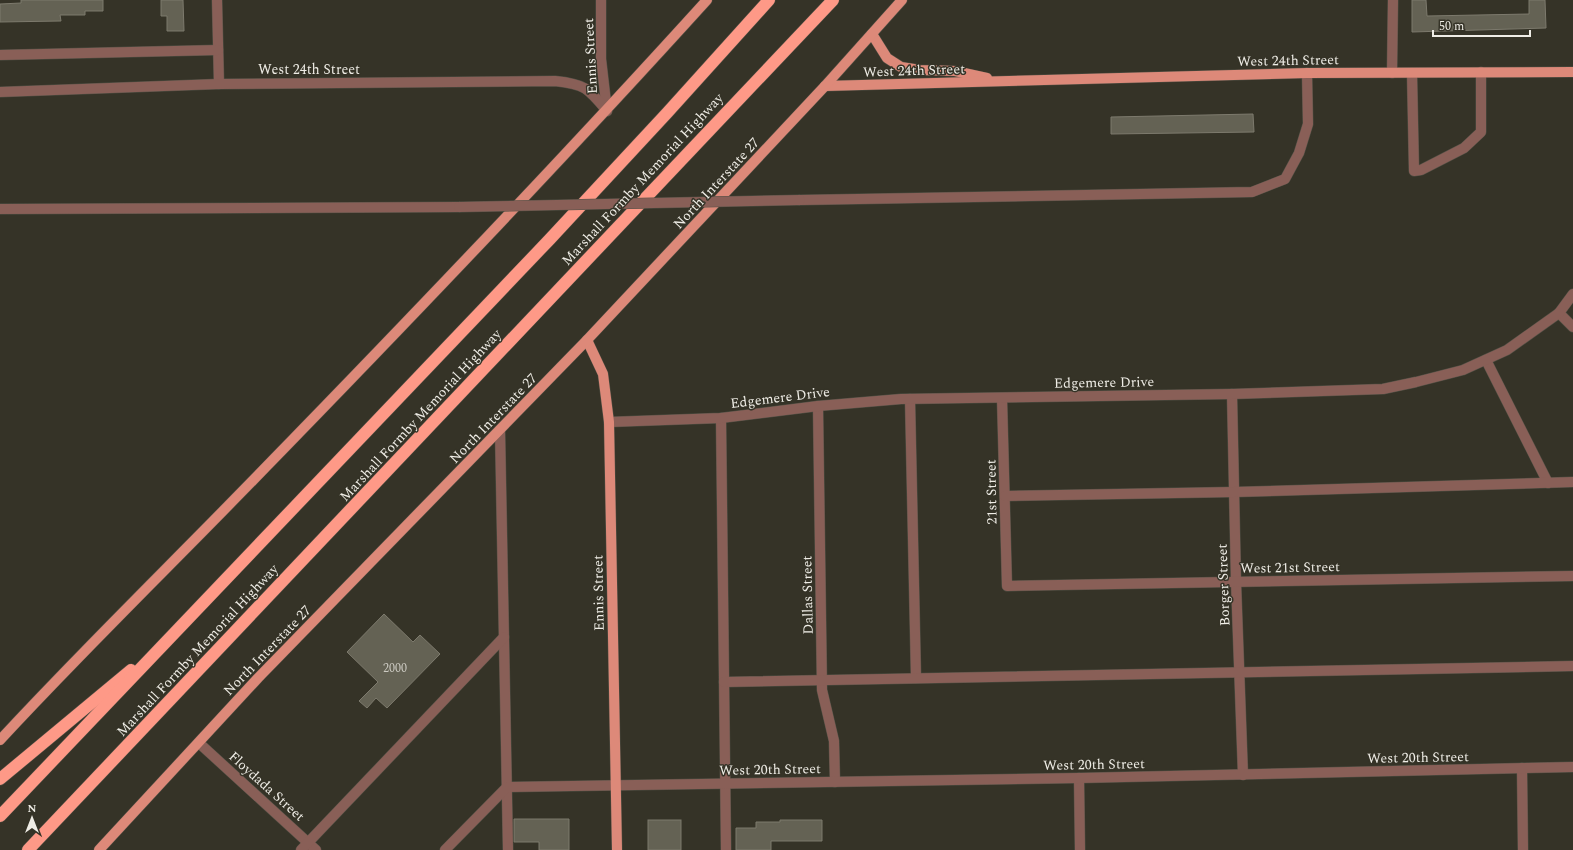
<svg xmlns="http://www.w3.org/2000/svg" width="1573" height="850" font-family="Spectral,serif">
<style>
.building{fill:#646254;stroke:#7d7a6d}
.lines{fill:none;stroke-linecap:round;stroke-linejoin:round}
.minor-casing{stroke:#535146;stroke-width:11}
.major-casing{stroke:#535146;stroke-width:11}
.highway-casing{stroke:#535146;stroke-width:13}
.minor{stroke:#895f57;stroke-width:10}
.major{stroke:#dd8979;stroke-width:10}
.highway{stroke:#fe9987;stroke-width:12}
.minor-bridge-casing{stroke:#535146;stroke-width:11;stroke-linecap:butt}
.minor-bridge{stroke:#895f57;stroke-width:10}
.labels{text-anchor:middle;stroke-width:3;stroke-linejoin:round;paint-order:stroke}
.number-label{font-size:12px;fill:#cccac2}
.street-label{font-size:14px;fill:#efede6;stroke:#353327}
</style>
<rect width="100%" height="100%" fill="#353327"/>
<g class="building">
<path d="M21,0H103V11H85V15H60L61,21L0,22V4L21,3Z"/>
<path d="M161,0H183L184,31H167V16H161Z"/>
<path d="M1412,0H1426L1427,16L1529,14V0H1545L1546,28L1412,32Z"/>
<path d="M1253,114L1254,132L1111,134V117Z"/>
<path d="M384,614L413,642L420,635L440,654L387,708L376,698L367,708L359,701L378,682L347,652Z"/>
<path d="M514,819H569V850H539V842H514Z"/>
<rect x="648" y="820" width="33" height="30"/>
<path d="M780,820H822V841H771V850H736V828H756V822H780Z"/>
</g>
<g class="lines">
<defs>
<g id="minor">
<path d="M217,0L219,84"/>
<path d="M601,0V59L607,111"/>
<path d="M0,55L218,50"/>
<path d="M1392,73L1393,0"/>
<path d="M1412,73L1414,171L1421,170L1464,148L1481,132V72"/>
<path d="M0,92L219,84L555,81C585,84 588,88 607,111"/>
<path d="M800,200L1252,192L1285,179L1299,153L1308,124L1307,73"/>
<path d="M0,209L459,207"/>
<path d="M1559,313L1573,327"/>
<path d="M1486,360L1548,483"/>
<path d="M1232,394L1236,582L1243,775"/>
<path d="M1002,398L1007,586L1573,576"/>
<path d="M910,399L916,678"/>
<path d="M818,406L822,690L834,741L835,782"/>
<path d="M721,418L726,850"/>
<path d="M609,422L721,418L818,406L901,399L1232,394L1383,389L1416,382L1463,370L1507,350L1559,313L1573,294"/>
<path d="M500,430L508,850"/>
<path d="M1005,496L1234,492L1573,482"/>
<path d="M724,682L1573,666"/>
<path d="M199,743L316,850"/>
<path d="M1522,768L1523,850"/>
<path d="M1079,778L1080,850"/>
<path d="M301,850L504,637"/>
<path d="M445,850L507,787L1079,778L1573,767"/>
</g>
<g id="major">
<path d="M872,34L887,58L901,67L920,70L955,71L987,78"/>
<path d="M825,86L1307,73L1573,72"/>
<path d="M587,340L603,374L609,422L617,850"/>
<path d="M0,740C85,648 175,561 262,471C413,316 562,160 707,0"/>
<path d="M99,850L258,678L587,340L825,86L902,0"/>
</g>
<g id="highway">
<path d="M0,779L131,670"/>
<path d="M0,816L550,239L667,113L769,0"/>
<path d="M28,850L833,0"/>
</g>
</defs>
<use href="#minor" class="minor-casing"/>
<use href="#major" class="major-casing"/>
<use href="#highway" class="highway-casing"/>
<use href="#minor" class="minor"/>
<use href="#major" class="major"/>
<use href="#highway" class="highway"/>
<defs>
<path id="minor-bridge" d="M459,207L800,200"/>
</defs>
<use href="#minor-bridge" class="minor-bridge-casing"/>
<use href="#minor-bridge" class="minor-bridge"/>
</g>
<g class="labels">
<g class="number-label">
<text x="395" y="672">2000</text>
</g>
<g class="street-label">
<text transform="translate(590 56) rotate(-93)" y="5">Ennis Street</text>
<text transform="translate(1288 60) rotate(-1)" y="5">West 24th Street</text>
<text x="309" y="74">West 24th Street</text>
<text transform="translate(914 70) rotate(-2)" y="5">West 24th Street</text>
<text transform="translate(642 179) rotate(-47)" y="5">Marshall Formby Memorial Highway</text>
<text transform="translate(716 183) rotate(-47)" y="5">North Interstate 27</text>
<text transform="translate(1104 382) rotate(-1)" y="5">Edgemere Drive</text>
<text transform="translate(780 397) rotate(-7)" y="5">Edgemere Drive</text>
<text transform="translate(420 415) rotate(-47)" y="5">Marshall Formby Memorial Highway</text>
<text transform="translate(493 418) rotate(-46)" y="5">North Interstate 27</text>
<text transform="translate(991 492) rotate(-91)" y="5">21st Street</text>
<text transform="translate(1290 567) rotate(-1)" y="5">West 21st Street</text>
<text transform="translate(1223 585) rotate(-92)" y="5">Borger Street</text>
<text transform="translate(598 593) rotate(-91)" y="5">Ennis Street</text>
<text transform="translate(807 595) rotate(-91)" y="5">Dallas Street</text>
<text transform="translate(197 650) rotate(-47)" y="5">Marshall Formby Memorial Highway</text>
<text transform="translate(267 650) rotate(-46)" y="5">North Interstate 27</text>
<text transform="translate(1418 757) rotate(-1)" y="5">West 20th Street</text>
<text transform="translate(1094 764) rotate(-1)" y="5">West 20th Street</text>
<text transform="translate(770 769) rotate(-1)" y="5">West 20th Street</text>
<text transform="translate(267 786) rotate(42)" y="5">Floydada Street</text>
</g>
</g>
<g transform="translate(32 818)" stroke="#353327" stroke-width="3" paint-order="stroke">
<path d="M0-3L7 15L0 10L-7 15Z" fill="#efede6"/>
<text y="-6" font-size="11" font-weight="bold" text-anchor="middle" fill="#efede6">N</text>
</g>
<path d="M1433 30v6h97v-6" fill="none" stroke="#efede6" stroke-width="2"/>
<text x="1439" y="30" font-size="12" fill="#efede6" stroke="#353327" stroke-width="3" paint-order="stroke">50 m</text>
</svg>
